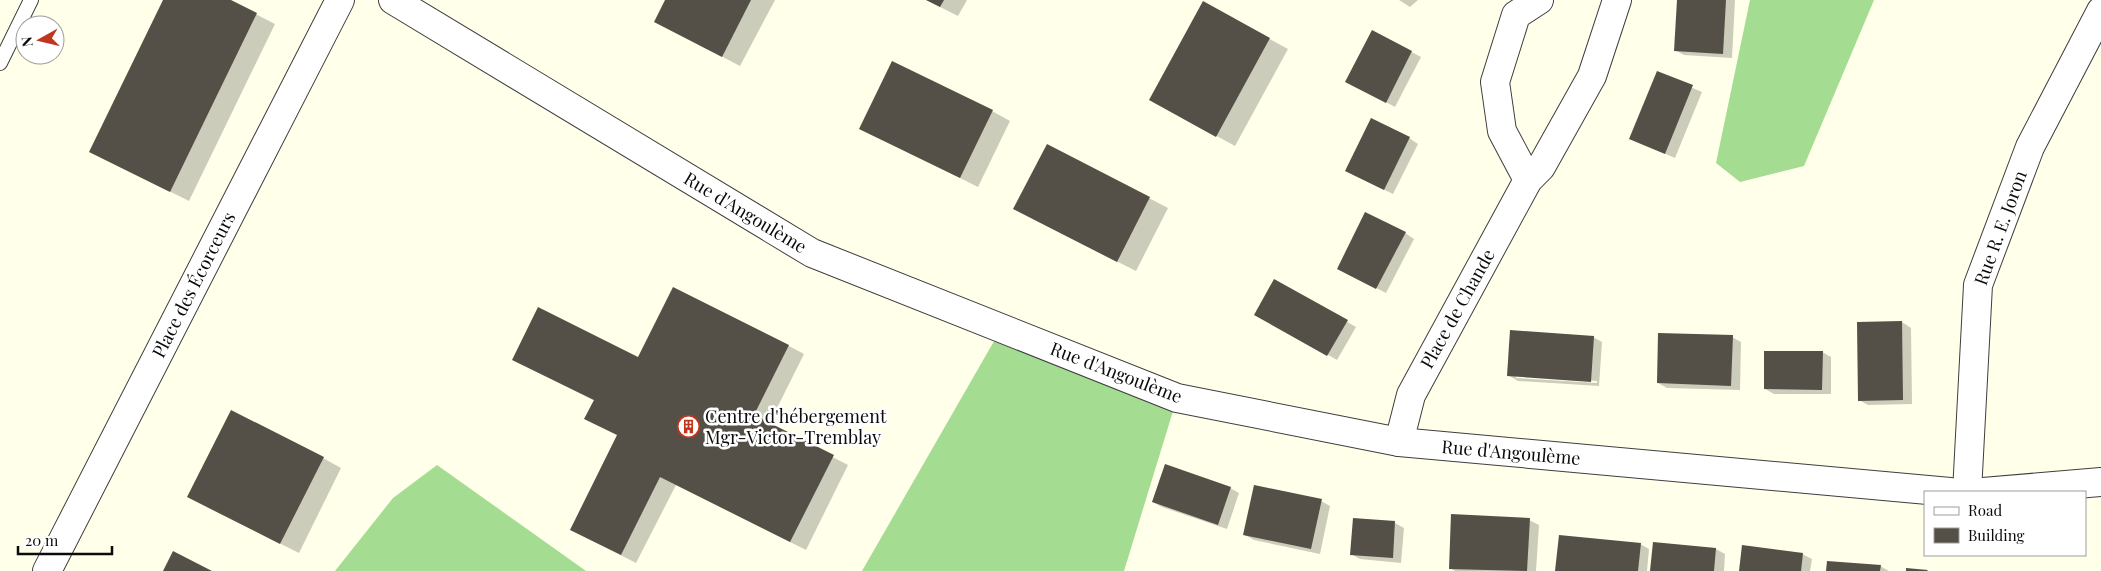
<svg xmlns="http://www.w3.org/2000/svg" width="2101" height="571" font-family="'Playfair Display',serif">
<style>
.forest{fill:#a4dc91}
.shadow{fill:#0003;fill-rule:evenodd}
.building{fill:#544f47}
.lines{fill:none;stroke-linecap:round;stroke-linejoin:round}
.lane-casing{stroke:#3e3e3e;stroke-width:16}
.street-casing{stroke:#3e3e3e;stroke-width:30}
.lane{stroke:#fff;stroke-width:14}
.street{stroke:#fff;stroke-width:28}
.labels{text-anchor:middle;stroke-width:5;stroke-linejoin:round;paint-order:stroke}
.street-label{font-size:18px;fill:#0b0b0b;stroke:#fff}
.poi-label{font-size:18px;fill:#0b0b0b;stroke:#fff;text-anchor:start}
</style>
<rect width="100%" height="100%" fill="#ffffea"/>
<g class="forest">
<path d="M1750,0H1874L1804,166L1740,182L1716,163Z"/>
<path d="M1001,329L1177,398L1124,571H862Z"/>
<path d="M437,465L586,571H335L393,498Z"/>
</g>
<g class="shadow">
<path d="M165,0H228L275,24L189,201L91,152Z"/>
<path d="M666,0H775L740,66L673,31Z"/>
<path d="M926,0H967L958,16Z"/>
<path d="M1399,0H1418L1410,7Z"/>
<path d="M1678,0H1735L1732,58L1684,55L1675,50Z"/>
<path d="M1204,3L1288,49L1235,146L1169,110Z"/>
<path d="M1372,31L1421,57L1395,107L1356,86Z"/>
<path d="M1658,73L1702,92L1675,158L1640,143Z"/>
<path d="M992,111L1010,121L978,187L860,128Z"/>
<path d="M1409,138L1418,144L1393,194L1356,176Z"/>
<path d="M1047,145L1168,208L1136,271L1033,219Z"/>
<path d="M1405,233L1414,239L1386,293L1347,273Z"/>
<path d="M1275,280L1356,327L1337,360L1256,314Z"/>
<path d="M1902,322L1911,328L1912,404L1868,405L1859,400Z"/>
<path d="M1593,337L1602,342L1599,386L1518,381L1508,375ZM1516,376L1597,381V383L1516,378Z"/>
<path d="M1732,337L1741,342L1740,390L1667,388L1658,383Z"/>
<path d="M789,346L804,354L769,424L848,465L806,550L676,485L636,563L587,538L618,436L595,401L529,368Z"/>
<path d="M1822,352L1831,357V394H1774L1765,389Z"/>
<path d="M323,458L341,468L299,553L207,507Z"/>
<path d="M1230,488L1239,493L1227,529L1162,507L1153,502Z"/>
<path d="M1321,501L1330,506L1320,554L1254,540L1245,535Z"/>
<path d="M1354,519L1395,523L1404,528L1401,563L1360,559L1351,554Z"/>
<path d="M1529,520L1539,525L1536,571H1455L1450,568Z"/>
<path d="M1654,543L1716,549L1725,554L1724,571H1651Z"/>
<path d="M1640,544L1649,549L1647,571H1557Z"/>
<path d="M1802,554L1812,559L1810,571H1740Z"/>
<path d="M1880,566L1889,571H1827Z"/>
</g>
<g class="building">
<path d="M163,0H231L257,13L170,192L89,152Z"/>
<path d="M665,0H751L722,57L654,22Z"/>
<path d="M926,0H944L940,7Z"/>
<path d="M1677,0H1726L1723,54L1674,51Z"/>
<path d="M1203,1L1270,38L1216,137L1149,100Z"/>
<path d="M1372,30L1412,51L1386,103L1345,82Z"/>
<path d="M892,61L993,110L960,178L859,129Z"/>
<path d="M1657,71L1693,85L1665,154L1629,139Z"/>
<path d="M1371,118L1410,137L1384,190L1345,171Z"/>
<path d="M1047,144L1150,197L1117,262L1013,209Z"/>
<path d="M1365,212L1406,232L1376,289L1337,269Z"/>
<path d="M1274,279L1348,320L1327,356L1254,315Z"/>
<path d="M673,287L789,345L754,415L834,455L790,542L660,477L621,555L570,530L617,435L584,419L594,400L512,360L538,307L638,357Z"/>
<path d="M1902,321L1903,400L1858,401L1857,322Z"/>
<path d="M1510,330L1594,336L1591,382L1507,376Z"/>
<path d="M1658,333L1733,335L1731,386L1657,383Z"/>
<path d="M1764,351H1823L1822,390L1764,389Z"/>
<path d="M231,410L324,457L280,544L187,497Z"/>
<path d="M1165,464L1231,487L1218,525L1152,502Z"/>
<path d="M1254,485L1322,499L1311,549L1243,535Z"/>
<path d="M1451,514L1530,518L1527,571L1449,569Z"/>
<path d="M1353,518L1395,521L1393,558L1350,555Z"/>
<path d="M1559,535L1641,543L1638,571H1555Z"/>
<path d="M1653,542L1716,548L1714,571H1650Z"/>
<path d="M1742,545L1803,553L1801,571H1739Z"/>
<path d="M173,551L212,571H163Z"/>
<path d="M1827,561L1881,565L1880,571H1826Z"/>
<path d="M1906,568L1928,570L1927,571H1906Z"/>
</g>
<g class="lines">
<defs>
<path id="lane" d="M0,63L31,0"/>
<g id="street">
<path d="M393,0L812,253L1177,398L1399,442L1950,492"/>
<path d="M1528,180L1502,131L1495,82L1516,15L1539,0"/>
<path d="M1399,442L1411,395L1528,180L1541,167L1592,76L1617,0"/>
<path d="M1967,492L1978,285L2030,147L2101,11"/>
<path d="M1983,492L2101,482"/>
<path d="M47,571L340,0"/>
</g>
</defs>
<use href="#lane" class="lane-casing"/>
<use href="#street" class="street-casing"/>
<use href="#lane" class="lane"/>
<use href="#street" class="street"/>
</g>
<defs>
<symbol id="building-ring" viewBox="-11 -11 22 22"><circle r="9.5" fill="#fff" stroke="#c0361e" stroke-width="1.5"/><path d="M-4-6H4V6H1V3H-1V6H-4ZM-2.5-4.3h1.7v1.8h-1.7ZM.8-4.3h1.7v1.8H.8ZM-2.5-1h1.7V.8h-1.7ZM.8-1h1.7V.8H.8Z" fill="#c0361e"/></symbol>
</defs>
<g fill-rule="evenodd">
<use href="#building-ring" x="676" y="414" width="25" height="25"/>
</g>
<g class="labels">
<g class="street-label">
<text transform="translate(745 213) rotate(31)" y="6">Rue d'Angoulème</text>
<text transform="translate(2001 228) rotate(-70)" y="6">Rue R. E. Joron</text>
<text transform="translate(194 285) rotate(-63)" y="6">Place des Écorceurs</text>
<text transform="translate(1458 309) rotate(-61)" y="6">Place de Chande</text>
<text transform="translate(1116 373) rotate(21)" y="6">Rue d'Angoulème</text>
<text transform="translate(1511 453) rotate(5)" y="6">Rue d'Angoulème</text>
</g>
<g class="poi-label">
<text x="705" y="423">Centre d'hébergement<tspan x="705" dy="21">Mgr-Victor-Tremblay</tspan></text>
</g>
</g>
<rect x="1924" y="491" width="162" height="65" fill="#ffffff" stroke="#9d9d9d"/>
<rect x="1934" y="507" width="25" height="8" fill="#ffffff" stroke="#9d9d9d"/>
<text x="1968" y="516" font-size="15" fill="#0b0b0b">Road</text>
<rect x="1934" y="528" width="25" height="15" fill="#544f47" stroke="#9d9d9d"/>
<text x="1968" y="541" font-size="15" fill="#0b0b0b">Building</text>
<g transform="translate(40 40) rotate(262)"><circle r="24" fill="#ffffff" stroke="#9d9d9d"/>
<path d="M0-4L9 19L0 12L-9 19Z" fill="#c0361e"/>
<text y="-8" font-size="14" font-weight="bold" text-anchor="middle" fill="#0b0b0b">N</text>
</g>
<path d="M18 546v8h94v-8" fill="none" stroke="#0b0b0b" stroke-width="2.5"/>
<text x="25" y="546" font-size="15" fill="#0b0b0b" stroke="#ffffff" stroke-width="4" paint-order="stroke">20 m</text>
</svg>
